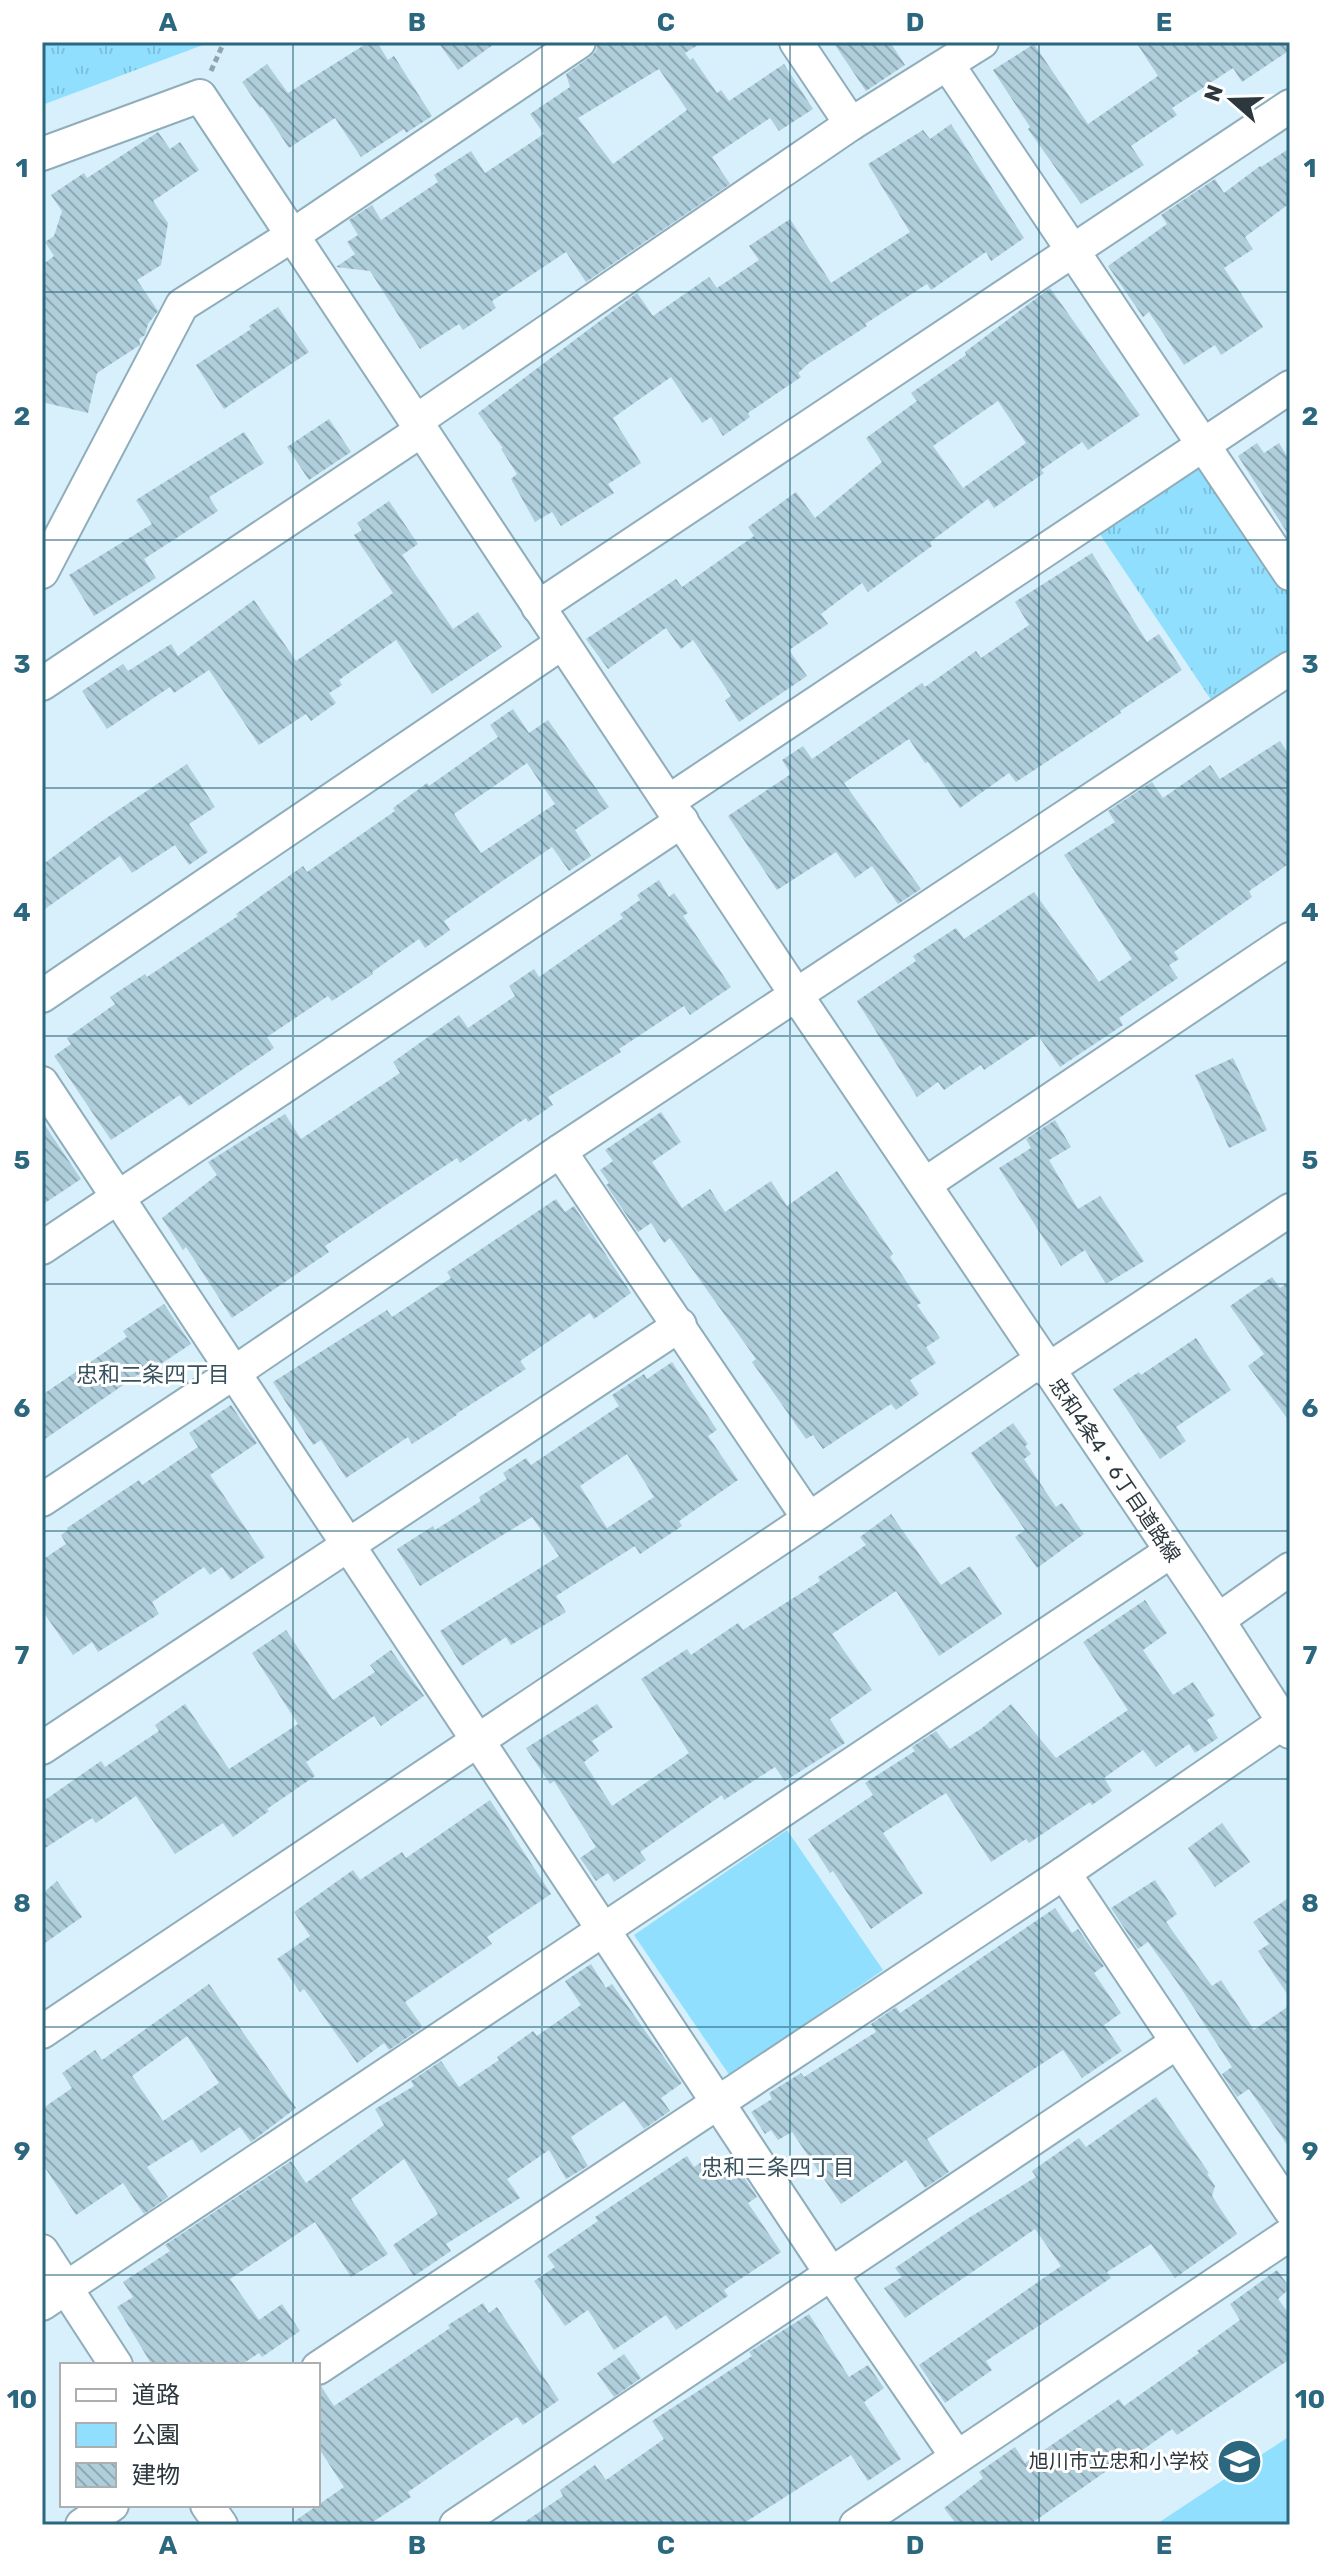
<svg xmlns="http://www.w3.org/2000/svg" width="1332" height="2567" font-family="Rubik,'Noto Sans JP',sans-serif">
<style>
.grass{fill:url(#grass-tufts)}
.park{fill:#91dfff}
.building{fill:url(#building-back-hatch);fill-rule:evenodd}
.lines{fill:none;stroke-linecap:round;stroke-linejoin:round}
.minor-casing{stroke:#8fadba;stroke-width:36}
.path{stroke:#91a5ae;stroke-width:5;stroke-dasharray:6 4;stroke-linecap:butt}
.minor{stroke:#fff;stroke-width:32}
.grid{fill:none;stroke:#2b677e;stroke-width:2;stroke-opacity:0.55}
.labels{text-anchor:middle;stroke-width:6;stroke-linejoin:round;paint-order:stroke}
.street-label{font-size:20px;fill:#2c383e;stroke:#fff}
.poi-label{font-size:20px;fill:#2c383e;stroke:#fff;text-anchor:end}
.neighbourhood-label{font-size:22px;fill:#37525e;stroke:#fff}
.neatline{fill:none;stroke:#2b677e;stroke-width:3}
.grid-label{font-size:26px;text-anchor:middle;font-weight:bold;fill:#2b677e}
</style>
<defs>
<pattern id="grass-tufts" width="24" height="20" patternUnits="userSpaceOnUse" patternTransform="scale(2)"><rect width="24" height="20" fill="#91dfff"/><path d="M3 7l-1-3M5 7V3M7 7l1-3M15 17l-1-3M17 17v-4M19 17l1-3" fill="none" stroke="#7dc0dc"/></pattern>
<pattern id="building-back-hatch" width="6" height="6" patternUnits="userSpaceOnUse" patternTransform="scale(2)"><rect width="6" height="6" fill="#afcedb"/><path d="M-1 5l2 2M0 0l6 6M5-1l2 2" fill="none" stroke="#8fa8b3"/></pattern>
</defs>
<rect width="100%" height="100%" fill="#d7f0fb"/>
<g class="grass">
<path d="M42,42H211L42,105Z"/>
<path d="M1204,444L1290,574V668L1220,713L1091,521Z"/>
</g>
<g class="park">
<path d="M787,1830L883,1970L730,2076L634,1935Z"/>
<path d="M1290,2436V2525H1155Z"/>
</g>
<g class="building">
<path d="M369,42H377L388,60L394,56L432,116L406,133L404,129L361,157L335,118L289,148L262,107L260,108L242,82L267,64L288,93Z"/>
<path d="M438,42H497L458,70Z"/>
<path d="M598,42H703L685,53L690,60L693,58L717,93L721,90L729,101L784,64L813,109L779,131L770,118L712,157L730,184L586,282L566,252L492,301L496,308L463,330L459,324L420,349L370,271L336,267L355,254L347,242L358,235L349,220L372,205L381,220L438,182L434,175L471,151L485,173L544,134L530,114L570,87L566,74L590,57L596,51ZM659,69L687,110L613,164L578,118Z"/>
<path d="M833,42H890L905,65L866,91Z"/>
<path d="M1136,42H1290V50L1242,82L1233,68L1172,108L1177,115L1131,146L1144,165L1081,204L1028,129L1030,127L993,70L1034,44L1088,124L1158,76Z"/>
<path d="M951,124L1024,238L991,261L986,252L931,290L927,284L865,324L867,326L808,364L798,373L801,377L748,413L750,417L723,436L711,417L702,423L671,377L613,418L641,463L608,484L614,493L561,526L552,512L535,522L511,479L517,474L501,449L503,448L478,413L637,293L653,316L709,277L717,288L759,260L749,246L790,219L831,283L910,232L868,164L923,130L930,139Z"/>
<path d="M158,132L170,149L180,142L199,170L153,201L168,223L161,265L137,280L158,311L148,324L145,335L139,339L140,345L97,373L88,413L42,402V265L54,256L45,242L54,236L62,211L51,195L84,173L87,178Z"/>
<path d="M1290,148V203L1245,237L1253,249L1224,268L1263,327L1221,355L1215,345L1184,365L1149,312L1143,317L1108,266L1167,224L1161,215L1215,179L1224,193L1260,166L1261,167Z"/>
<path d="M1050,288L1140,415L1088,450L1082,442L1041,470L1044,473L994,508L988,499L930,542L932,546L868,592L862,583L821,614L828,624L789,650L807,676L739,722L725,700L731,696L693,640L681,649L666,628L608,669L586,639L676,579L682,587L754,536L748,527L796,492L815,518L882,462L866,438L917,401L911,393L966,355L965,352ZM998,401L1026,443L963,488L933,446Z"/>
<path d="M278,307L309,352L224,409L196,365L251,329L249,326Z"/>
<path d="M329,419L351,452L309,480L287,447Z"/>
<path d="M244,432L264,463L209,497L218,511L144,559L156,578L94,616L69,575L152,524L136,500Z"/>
<path d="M1257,443L1264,453L1279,443L1290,461V537L1238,456Z"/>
<path d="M389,501L418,544L402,555L453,629L478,612L502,647L432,694L396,640L339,680L342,685L329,693L336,703L311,721L306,714L259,745L209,670L174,693L170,687L107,729L82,691L123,664L128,671L171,644L178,656L254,600L296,661L393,593L354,535L362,530L357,523Z"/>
<path d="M1092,553L1147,642L1159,634L1182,670L1120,711L1121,713L1016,782L1009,773L960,808L928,762L925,763L909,739L844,783L921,889L898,904L872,866L855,878L836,852L777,890L728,816L791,774L782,760L803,746L812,759L922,683L925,687L976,651L981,658L1029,625L1015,602Z"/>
<path d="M513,709L529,733L548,720L609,807L575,830L591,856L569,871L552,847L444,921L450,930L425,948L419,939L372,972L373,974L332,1001L328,996L267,1037L274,1048L189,1106L180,1095L111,1140L54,1056L71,1044L67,1038L115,1004L110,997L145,974L147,977L238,916L236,914L303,866L307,872L395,811L393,808L427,783L429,786L498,737L490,725ZM527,763L555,804L481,853L454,814Z"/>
<path d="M1280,741L1290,756V863L1249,891L1252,897L1174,952L1179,959L1169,965L1178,978L1119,1018L1123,1025L1060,1067L1037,1034L984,1070L981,1065L944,1090L938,1082L917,1097L857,1001L916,961L913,956L956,928L964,939L1034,892L1099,982L1132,959L1064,855L1115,822L1108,811L1152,782L1163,798L1210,765L1220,779Z"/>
<path d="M187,764L215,807L189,824L208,852L189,865L175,845L132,873L120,856L42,911V865L99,823Z"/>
<path d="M659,880L669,897L674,893L688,913L683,916L731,987L690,1015L684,1006L619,1049L621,1052L548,1097L553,1105L528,1122L526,1118L460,1163L457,1158L389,1203L325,1246L329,1252L232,1318L186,1247L183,1250L162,1218L217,1175L208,1162L285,1114L301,1139L400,1073L393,1062L459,1015L468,1028L515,996L509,986L534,969L539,977L623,918L620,914L640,900L637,895Z"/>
<path d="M1233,1058L1267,1130L1229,1148L1195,1075Z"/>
<path d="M661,1112L681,1142L652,1162L682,1208L710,1189L725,1212L771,1181L787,1206L837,1171L893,1254L890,1257L921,1303L917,1305L940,1338L926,1347L936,1363L910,1380L919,1394L896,1410L891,1404L823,1449L813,1435L806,1439L752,1362L756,1359L670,1238L664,1243L651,1223L638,1232L606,1185L609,1183L600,1170L613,1161L605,1150Z"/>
<path d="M1055,1120L1071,1147L1049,1160L1078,1209L1100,1196L1144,1261L1106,1284L1085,1250L1061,1266L999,1168L1031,1148L1026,1139Z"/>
<path d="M42,1121L81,1179L42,1205Z"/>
<path d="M556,1199L565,1212L574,1206L631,1293L594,1319L590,1313L520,1361L526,1369L456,1414L457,1415L412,1444L408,1437L346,1478L321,1440L313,1445L273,1382L387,1310L392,1317L451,1278L447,1272Z"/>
<path d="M1272,1277L1280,1288L1290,1281V1422L1248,1366L1264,1354L1230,1306Z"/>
<path d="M164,1304L191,1344L150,1371L148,1368L42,1441V1395L127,1337L123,1331Z"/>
<path d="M1196,1338L1231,1390L1176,1427L1186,1441L1160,1459L1113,1389L1139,1372L1141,1375Z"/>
<path d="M672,1362L717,1430L708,1436L738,1480L679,1521L682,1526L640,1554L635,1546L556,1596L566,1612L511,1645L506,1637L462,1666L440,1631L559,1556L532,1517L420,1586L397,1549L433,1526L435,1530L481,1501L479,1497L507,1479L503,1473L526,1458L531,1465L619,1406L612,1395L644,1374L647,1379ZM627,1454L654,1497L607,1528L580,1486Z"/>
<path d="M231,1405L257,1443L210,1475L265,1557L231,1580L222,1567L210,1575L204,1567L152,1602L159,1614L98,1652L92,1642L73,1655L42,1610V1560L66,1544L61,1535L68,1530L67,1528L139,1480L142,1485L198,1447L189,1433Z"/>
<path d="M1013,1423L1028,1444L1025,1446L1031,1454L1024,1459L1056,1507L1062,1503L1084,1534L1037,1568L1015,1537L1025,1530L971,1453Z"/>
<path d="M891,1514L941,1585L970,1566L1002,1614L939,1656L896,1591L832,1634L872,1690L830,1719L845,1743L785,1781L775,1767L724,1800L722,1795L640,1852L646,1860L614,1882L608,1873L596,1881L580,1858L596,1847L554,1781L550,1784L526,1748L597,1704L613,1727L592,1741L599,1751L584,1762L612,1806L689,1753L641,1679L687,1649L691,1655L738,1623L743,1630L820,1581L818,1577L866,1545L860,1537Z"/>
<path d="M1145,1600L1167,1633L1143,1650L1173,1695L1193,1682L1215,1715L1207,1720L1218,1738L1195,1753L1189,1744L1156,1767L1143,1750L1104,1778L1112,1791L1092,1805L1090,1802L1029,1843L1026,1839L991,1862L946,1793L883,1833L923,1893L871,1929L833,1871L830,1873L808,1839L873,1795L865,1783L915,1751L912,1747L936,1731L950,1749L982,1728L1011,1704L1056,1758L1128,1710L1083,1642Z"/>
<path d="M286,1630L333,1700L375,1672L370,1665L391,1650L424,1696L381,1726L374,1716L306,1762L315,1776L267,1809L269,1811L233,1837L223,1823L175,1854L136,1796L96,1823L92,1818L42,1850V1802L101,1761L105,1767L159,1731L155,1725L185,1704L229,1769L298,1724L252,1653Z"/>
<path d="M490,1800L551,1894L487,1937L492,1944L405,2002L422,2026L420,2029L389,2050L384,2043L357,2063L304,1989L300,1992L277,1959L310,1936L294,1912L353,1870L360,1880L402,1852L406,1858Z"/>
<path d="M1222,1823L1250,1862L1215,1887L1188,1848Z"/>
<path d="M1155,1880L1177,1914L1166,1922L1212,1986L1221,1980L1254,2030L1290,2005V2149L1249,2089L1237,2097L1222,2074L1232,2067L1177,1982L1148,1942L1138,1949L1111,1908Z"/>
<path d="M57,1881L82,1917L42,1945V1894Z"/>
<path d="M1290,1897V1998L1258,1951L1269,1944L1253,1922Z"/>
<path d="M1055,1908L1072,1933L1078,1929L1104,1966L1094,1973L1121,2013L1104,2025L1122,2051L1082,2078L1063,2050L927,2139L949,2172L925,2188L906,2160L841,2204L792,2132L778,2140L771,2130L765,2134L751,2112L772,2099L769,2093L801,2073L804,2077L876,2032L871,2024L896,2007L900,2013Z"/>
<path d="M591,1964L606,1988L612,1984L682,2083L661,2098L670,2111L644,2129L624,2101L571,2137L588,2166L566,2179L549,2150L507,2179L520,2198L446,2244L451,2251L414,2276L393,2245L438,2214L404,2159L351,2199L388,2254L351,2277L315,2222L230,2279L259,2320L282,2304L300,2331L262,2357L259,2353L241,2365H152L117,2307L133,2297L123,2282L170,2251L165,2245L291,2161L306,2183L384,2125L375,2109L414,2086L411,2081L441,2061L459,2087L499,2060L497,2057L533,2031L537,2036L581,2005L565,1981Z"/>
<path d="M209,1984L296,2108L251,2142L240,2127L201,2153L192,2139L147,2167L168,2197L144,2214L123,2183L76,2215L42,2163V2109L72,2088L62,2073L95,2050L102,2060ZM187,2036L219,2083L163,2121L132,2076Z"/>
<path d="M1156,2097L1209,2173L1207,2174L1215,2186L1212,2196L1237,2234L1175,2278L1151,2244L1107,2272L1111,2278L986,2361L992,2370L945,2403L919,2365L1061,2266L1035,2229L905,2318L884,2288L902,2277L895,2268L967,2219L1036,2177L1032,2171L1079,2138L1086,2147Z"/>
<path d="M687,2156L694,2167L703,2161L710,2172L732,2159L757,2197L748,2203L781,2252L724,2290L728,2296L676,2330L666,2315L614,2350L588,2310L565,2326L534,2281L555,2267L547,2256L598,2221L595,2217Z"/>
<path d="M1277,2270L1290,2288L1278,2299L1290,2315V2359L1177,2435L1172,2429L1120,2466L1118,2463L1029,2525H957L944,2508L983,2478L979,2472L1015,2447L1025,2463L1119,2399L1124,2406L1199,2353L1197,2351L1240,2320L1230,2304Z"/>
<path d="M483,2303L489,2313L497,2307L559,2400L523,2425L517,2417L408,2492L411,2497L368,2525H289L344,2487L318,2447V2387L321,2386L334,2406L450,2328L448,2325Z"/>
<path d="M809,2314L849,2377L868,2365L884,2388L864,2402L901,2459L868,2481L851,2455L741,2525H520L563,2496L560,2490L595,2465L606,2480L664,2439L652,2421L752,2356L749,2352Z"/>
<path d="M624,2354L641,2378L614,2397L597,2373Z"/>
</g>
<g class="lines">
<defs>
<g id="minor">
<path d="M796,42L851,124"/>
<path d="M948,65L1290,574"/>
<path d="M42,154L200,96L797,996L1218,1620L1290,1732"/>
<path d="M416,421L851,124L982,42"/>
<path d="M42,572L182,305L293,235L579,42"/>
<path d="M538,607L1290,106"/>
<path d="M42,684L422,430"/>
<path d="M669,801L1290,387"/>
<path d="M42,996L562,643"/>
<path d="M42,1083L832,2275L957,2457"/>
<path d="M560,1151L809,1519"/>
<path d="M925,1184L1290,939"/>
<path d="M42,1248L682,821"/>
<path d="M1047,1370L1290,1210"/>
<path d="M42,1500L235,1372L560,1151L1290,668"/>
<path d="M1218,1620L1290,1569"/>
<path d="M42,1748L680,1325"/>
<path d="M1064,1873L1290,2210"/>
<path d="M42,2032L809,1519L1041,1360"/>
<path d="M42,2251L116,2365"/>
<path d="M42,2304L1170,1552"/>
<path d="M318,2368L1064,1873L1284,1722"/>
<path d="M207,2505L221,2525"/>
<path d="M82,2525L112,2505"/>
<path d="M456,2525L1176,2043"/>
<path d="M856,2525L1290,2234"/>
</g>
</defs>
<use href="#minor" class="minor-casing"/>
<path class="path" d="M211,71L224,42"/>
<use href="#minor" class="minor"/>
</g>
<path class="grid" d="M293,42V2365M542,42V2525M790,42V2525M1039,42V2525M42,292H1290M42,540H1290M42,788H1290M42,1036H1290M42,1284H1290M42,1531H1290M42,1779H1290M42,2027H1290M42,2275H1290M293,2505V2525"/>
<defs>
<symbol id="school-disc" viewBox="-11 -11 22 22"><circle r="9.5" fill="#2b677e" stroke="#fff"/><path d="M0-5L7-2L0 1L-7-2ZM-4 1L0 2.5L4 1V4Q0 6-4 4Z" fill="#fff"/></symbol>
</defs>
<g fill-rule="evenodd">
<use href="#school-disc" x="1214" y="2436" width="51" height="51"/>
</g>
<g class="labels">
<g class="street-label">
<text transform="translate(1115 1470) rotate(56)" y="7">忠和4条4・6丁目道路線</text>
</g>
<g class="poi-label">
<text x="1209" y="2468">旭川市立忠和小学校</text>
</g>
<g class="neighbourhood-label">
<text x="153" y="1382">忠和二条四丁目</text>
<text x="778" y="2175">忠和三条四丁目</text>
</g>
</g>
<rect width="1332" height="2567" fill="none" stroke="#ffffff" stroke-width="88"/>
<rect x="60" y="2363" width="260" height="144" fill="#ffffff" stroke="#abafb2" stroke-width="2"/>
<rect x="76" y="2389" width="40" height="12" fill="#ffffff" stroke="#abafb2" stroke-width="2"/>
<text x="132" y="2403" font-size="24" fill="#2c383e">道路</text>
<rect x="76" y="2423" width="40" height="24" fill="#91dfff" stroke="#abafb2" stroke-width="2"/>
<text x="132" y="2443" font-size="24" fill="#2c383e">公園</text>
<rect x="76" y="2463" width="40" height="24" fill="url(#building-back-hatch)" stroke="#abafb2" stroke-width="2"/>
<text x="132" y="2483" font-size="24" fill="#2c383e">建物</text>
<g transform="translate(1232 100) rotate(290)" stroke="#ffffff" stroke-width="6" paint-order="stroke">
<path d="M0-6L14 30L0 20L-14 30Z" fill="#2c383e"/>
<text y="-12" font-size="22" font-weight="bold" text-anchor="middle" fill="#2c383e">N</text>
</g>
<rect x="44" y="44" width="1244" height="2479" class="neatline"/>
<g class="grid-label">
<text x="168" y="31">A</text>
<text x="417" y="31">B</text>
<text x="666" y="31">C</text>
<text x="915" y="31">D</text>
<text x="1164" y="31">E</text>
<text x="22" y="177">1</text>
<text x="1310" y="177">1</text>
<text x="22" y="425">2</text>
<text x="1310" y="425">2</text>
<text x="22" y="673">3</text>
<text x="1310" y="673">3</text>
<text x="22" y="921">4</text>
<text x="1310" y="921">4</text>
<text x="22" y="1169">5</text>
<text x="1310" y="1169">5</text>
<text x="22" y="1417">6</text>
<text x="1310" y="1417">6</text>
<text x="22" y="1664">7</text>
<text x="1310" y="1664">7</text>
<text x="22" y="1912">8</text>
<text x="1310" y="1912">8</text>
<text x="22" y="2160">9</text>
<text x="1310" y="2160">9</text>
<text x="22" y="2408">10</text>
<text x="1310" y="2408">10</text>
<text x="168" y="2554">A</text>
<text x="417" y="2554">B</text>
<text x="666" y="2554">C</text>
<text x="915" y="2554">D</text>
<text x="1164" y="2554">E</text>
</g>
</svg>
